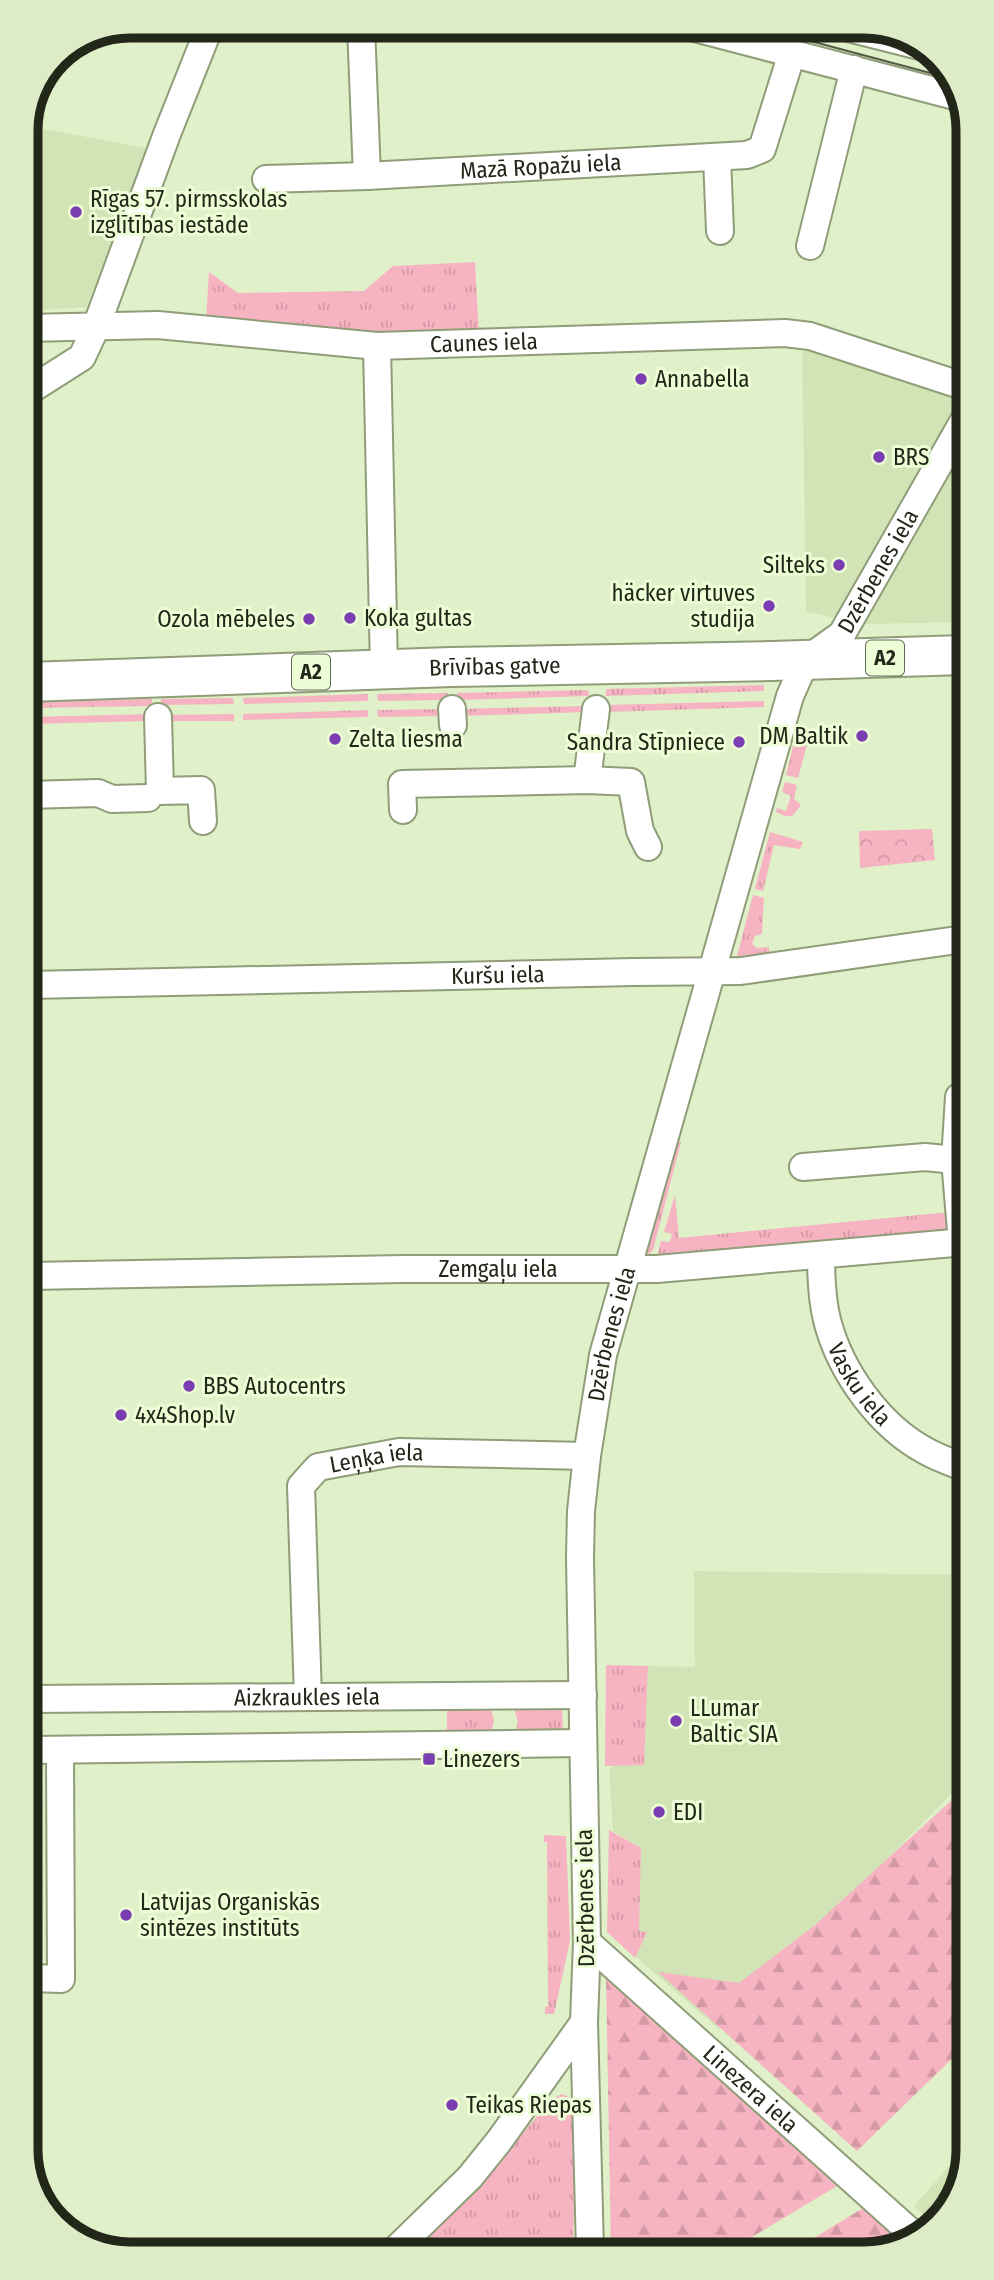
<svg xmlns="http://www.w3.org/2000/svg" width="994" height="2280" font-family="'Fira Sans Condensed',sans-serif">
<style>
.built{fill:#d2e4b6}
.grass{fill:url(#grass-tufts)}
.forest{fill:url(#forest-firs)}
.park{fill:url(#park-crowns)}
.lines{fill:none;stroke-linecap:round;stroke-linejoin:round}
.minor-casing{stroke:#8f9d78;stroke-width:30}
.highway-casing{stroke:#8f9d78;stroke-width:42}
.minor{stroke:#fff;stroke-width:26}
.highway{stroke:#fff;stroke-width:38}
.tram{stroke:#545c47;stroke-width:2}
.poi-dot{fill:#7b3db2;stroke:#edfdd5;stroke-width:2.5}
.labels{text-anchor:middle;stroke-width:6;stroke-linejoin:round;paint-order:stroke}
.shield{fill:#edfdd5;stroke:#5f6751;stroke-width:2}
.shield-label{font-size:21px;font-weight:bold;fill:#222719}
.street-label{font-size:23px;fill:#222719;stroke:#edfdd5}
.poi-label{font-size:23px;fill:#222719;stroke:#edfdd5;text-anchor:start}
.rim{fill:none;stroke:#222719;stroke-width:9}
</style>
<defs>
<pattern id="grass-tufts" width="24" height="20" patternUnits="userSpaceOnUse" patternTransform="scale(1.75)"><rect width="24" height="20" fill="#f6b3c2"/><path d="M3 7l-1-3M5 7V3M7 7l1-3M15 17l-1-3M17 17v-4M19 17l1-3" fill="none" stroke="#d39aa6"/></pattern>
<pattern id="forest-firs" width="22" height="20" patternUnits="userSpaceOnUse" patternTransform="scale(1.75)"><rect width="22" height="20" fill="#f6b3c2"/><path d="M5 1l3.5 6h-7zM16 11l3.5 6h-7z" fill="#d39aa6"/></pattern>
<pattern id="park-crowns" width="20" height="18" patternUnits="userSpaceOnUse" patternTransform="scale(1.75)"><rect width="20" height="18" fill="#f6b3c2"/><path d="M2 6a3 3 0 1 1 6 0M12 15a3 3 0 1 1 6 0" fill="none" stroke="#d39aa6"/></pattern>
</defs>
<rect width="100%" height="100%" fill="#e0f0c8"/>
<g class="built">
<path d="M28,120L38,121V128L152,149L86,307L27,311Z"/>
<path d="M802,340L963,401L964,622L867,624L806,612Z"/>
<path d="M694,1571L966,1575L967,1778L885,1861L818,1944L719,2029L607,1932L641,1848L613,1831L609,1768L615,1765H644L648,1666L695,1667Z"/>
<path d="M968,2145L947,2213L933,2223L914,2206Z"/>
</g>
<g class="grass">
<path d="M475,262L479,336L383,337L206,320L209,272L238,293L364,291L393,266Z"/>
<path d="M764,685V691L606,696V689Z"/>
<path d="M588,690L589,696L457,700V693Z"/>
<path d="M448,693V700L378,701L377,694Z"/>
<path d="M368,694V701L244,704L243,698Z"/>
<path d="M233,698L234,704L161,705V699Z"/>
<path d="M152,699V706L28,708V701Z"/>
<path d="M764,701V707L606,712V705Z"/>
<path d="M589,706V712L457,716V709Z"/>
<path d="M448,709V716L378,717L377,710Z"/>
<path d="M368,710V717L243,720V714Z"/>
<path d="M152,714V721L28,724V717Z"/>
<path d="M234,714V721H161V715Z"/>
<path d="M798,727L808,729L810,733L798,778L786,775Z"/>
<path d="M785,782L797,785L794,799L801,805L792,816H785L776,812L777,808L786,811L791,796L782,792Z"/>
<path d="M770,832L803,842L800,849L774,845L763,891L755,889Z"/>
<path d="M753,895L764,898L762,934L755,936L752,944L757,948L769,947V952L925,931L926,934L740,959L737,956Z"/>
<path d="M675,1141L681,1142L653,1250L649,1254L645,1249Z"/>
<path d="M675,1195L679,1238L940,1213H949L948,1226L945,1230L662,1259L658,1253L661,1241L670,1242L672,1234L664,1232Z"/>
<path d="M606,1665L648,1666L644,1765L605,1766Z"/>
<path d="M447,1706L490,1707L494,1720L491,1734L447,1735Z"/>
<path d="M562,1706L563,1734L515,1733L518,1722L514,1708Z"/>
<path d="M31,1816L40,1820L42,1950L39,1957L31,1959Z"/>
<path d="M609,1830L641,1848L639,1931L647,1932L635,1958L607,1932Z"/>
<path d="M544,1835L566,1836L570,1941L554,2014H545V2007L548,2006L547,1842H544Z"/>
<path d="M562,2094L571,2098L576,2106L573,2250L407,2252L476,2188L552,2099Z"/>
</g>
<g class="forest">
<path d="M967,1786V2044L857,2151L658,1972L739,1983L815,1925Z"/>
<path d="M606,1974L616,1975L837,2186L732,2249L611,2250Z"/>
<path d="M863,2208L903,2244L898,2248L796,2249Z"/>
</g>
<path class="park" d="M932,829L935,860L860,868L859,831Z"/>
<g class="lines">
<defs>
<g id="minor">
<path id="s1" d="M361,26L367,176L747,155L762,149L792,53"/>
<path d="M687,26L962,98"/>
<path d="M840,26L927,48"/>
<path d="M717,158L720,231"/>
<path d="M266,179L367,176"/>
<path d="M810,246L854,69"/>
<path id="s2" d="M27,328L158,325L377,346L785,333L810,336L963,386"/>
<path d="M377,346L384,669"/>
<path d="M27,392L82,357L96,327L167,134L210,26"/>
<path d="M452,709L453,725"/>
<path d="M158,717L160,791L201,790L203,821"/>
<path d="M587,780L596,709"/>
<path d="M28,795L98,793L112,799L148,798"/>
<path d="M403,810L402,784L587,780L631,782L640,831L648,847"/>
<path id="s3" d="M29,985L634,972L741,971L964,939"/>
<path d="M959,1097L955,1160L962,1242L965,1251"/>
<path d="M803,1167L925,1157L955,1160"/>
<path id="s4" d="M821,1255C821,1276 822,1300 827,1320C840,1371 879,1426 926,1451C938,1458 953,1463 966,1468"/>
<path id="s5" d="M29,1276L403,1269H657L965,1242"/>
<path id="s6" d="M308,1697L301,1486L318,1467L399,1452L587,1456"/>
<path id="s7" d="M31,1699L583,1695"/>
<path d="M31,1750L582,1743"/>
<path id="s8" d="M587,1942L915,2236"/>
<path d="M31,1978L61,1979L60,1750"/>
<path id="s9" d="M590,2250L584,2022L587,1942L580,1558L581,1511L587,1456L603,1355L790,696L806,660L842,634L963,422"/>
<path d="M393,2252L470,2177L499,2141L584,2022"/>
</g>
<g id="highway">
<path id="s10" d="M28,682L451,667L771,661L964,655"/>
</g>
</defs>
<use href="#minor" class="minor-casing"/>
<use href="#highway" class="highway-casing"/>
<use href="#minor" class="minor"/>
<use href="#highway" class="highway"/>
<path class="tram" d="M754,26L949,78"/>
</g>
<g class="poi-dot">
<circle cx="76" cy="212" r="7"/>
<circle cx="641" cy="379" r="7"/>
<circle cx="879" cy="457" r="7"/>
<circle cx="839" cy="565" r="7"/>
<circle cx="769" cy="606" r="7"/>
<circle cx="350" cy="618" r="7"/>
<circle cx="309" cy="619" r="7"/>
<circle cx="862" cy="736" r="7"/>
<circle cx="335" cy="739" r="7"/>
<circle cx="739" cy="742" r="7"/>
<circle cx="189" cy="1386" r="7"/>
<circle cx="121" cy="1415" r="7"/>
<circle cx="676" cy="1721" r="7"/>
<rect x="422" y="1752" width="14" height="14" rx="3.5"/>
<circle cx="659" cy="1812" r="7"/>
<circle cx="126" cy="1915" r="7"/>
<circle cx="452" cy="2105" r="7"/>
</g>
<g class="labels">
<g class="shield">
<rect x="866" y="640.5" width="38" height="35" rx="5"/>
<rect x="292" y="654.5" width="38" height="35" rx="5"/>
</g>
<g class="shield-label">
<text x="885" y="665">A2</text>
<text x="311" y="679">A2</text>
</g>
<g class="street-label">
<text dy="8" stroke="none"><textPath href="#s1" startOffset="324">Mazā Ropažu iela</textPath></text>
<text dy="8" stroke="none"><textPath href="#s2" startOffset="458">Caunes iela</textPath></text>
<text dy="8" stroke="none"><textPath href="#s9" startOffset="1738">Dzērbenes iela</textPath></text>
<text dy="8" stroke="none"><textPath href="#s10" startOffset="467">Brīvības gatve</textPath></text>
<text dy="8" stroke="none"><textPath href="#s3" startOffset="469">Kuršu iela</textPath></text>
<text dy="8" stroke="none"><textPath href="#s5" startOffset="469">Zemgaļu iela</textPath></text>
<text dy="8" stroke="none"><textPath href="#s9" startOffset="919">Dzērbenes iela</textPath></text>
<text dy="8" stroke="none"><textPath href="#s4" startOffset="138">Vasku iela</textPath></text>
<text dy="8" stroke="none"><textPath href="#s6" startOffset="296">Leņķa iela</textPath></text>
<text dy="8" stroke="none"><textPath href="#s7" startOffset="276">Aizkraukles iela</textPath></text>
<text transform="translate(585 1898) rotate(-91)" y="8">Dzērbenes iela</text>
<text dy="8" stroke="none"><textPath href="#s8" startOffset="220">Linezera iela</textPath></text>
</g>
<g class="poi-label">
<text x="90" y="207">Rīgas 57. pirmsskolas<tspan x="90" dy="26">izglītības iestāde</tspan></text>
<text x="655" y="387">Annabella</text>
<text x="893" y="465">BRS</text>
<text x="825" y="573" text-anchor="end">Silteks</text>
<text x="755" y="601" text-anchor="end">häcker virtuves<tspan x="755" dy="26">studija</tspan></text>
<text x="364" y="626">Koka gultas</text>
<text x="295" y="627" text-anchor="end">Ozola mēbeles</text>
<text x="848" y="744" text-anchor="end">DM Baltik</text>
<text x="349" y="747">Zelta liesma</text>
<text x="725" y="750" text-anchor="end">Sandra Stīpniece</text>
<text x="203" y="1394">BBS Autocentrs</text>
<text x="135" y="1423">4x4Shop.lv</text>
<text x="690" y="1716">LLumar<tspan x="690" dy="26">Baltic SIA</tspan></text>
<text x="443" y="1767">Linezers</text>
<text x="673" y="1820">EDI</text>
<text x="140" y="1910">Latvijas Organiskās<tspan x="140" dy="26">sintēzes institūts</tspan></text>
<text x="466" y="2113">Teikas Riepas</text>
</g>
</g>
<path d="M0 0H994V2280H0ZM130 38H864A92 92 0 0 1 956 130V2150A92 92 0 0 1 864 2242H130A92 92 0 0 1 38 2150V130A92 92 0 0 1 130 38Z" fill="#ddecc6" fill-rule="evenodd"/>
<path class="rim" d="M130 38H864A92 92 0 0 1 956 130V2150A92 92 0 0 1 864 2242H130A92 92 0 0 1 38 2150V130A92 92 0 0 1 130 38Z"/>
</svg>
